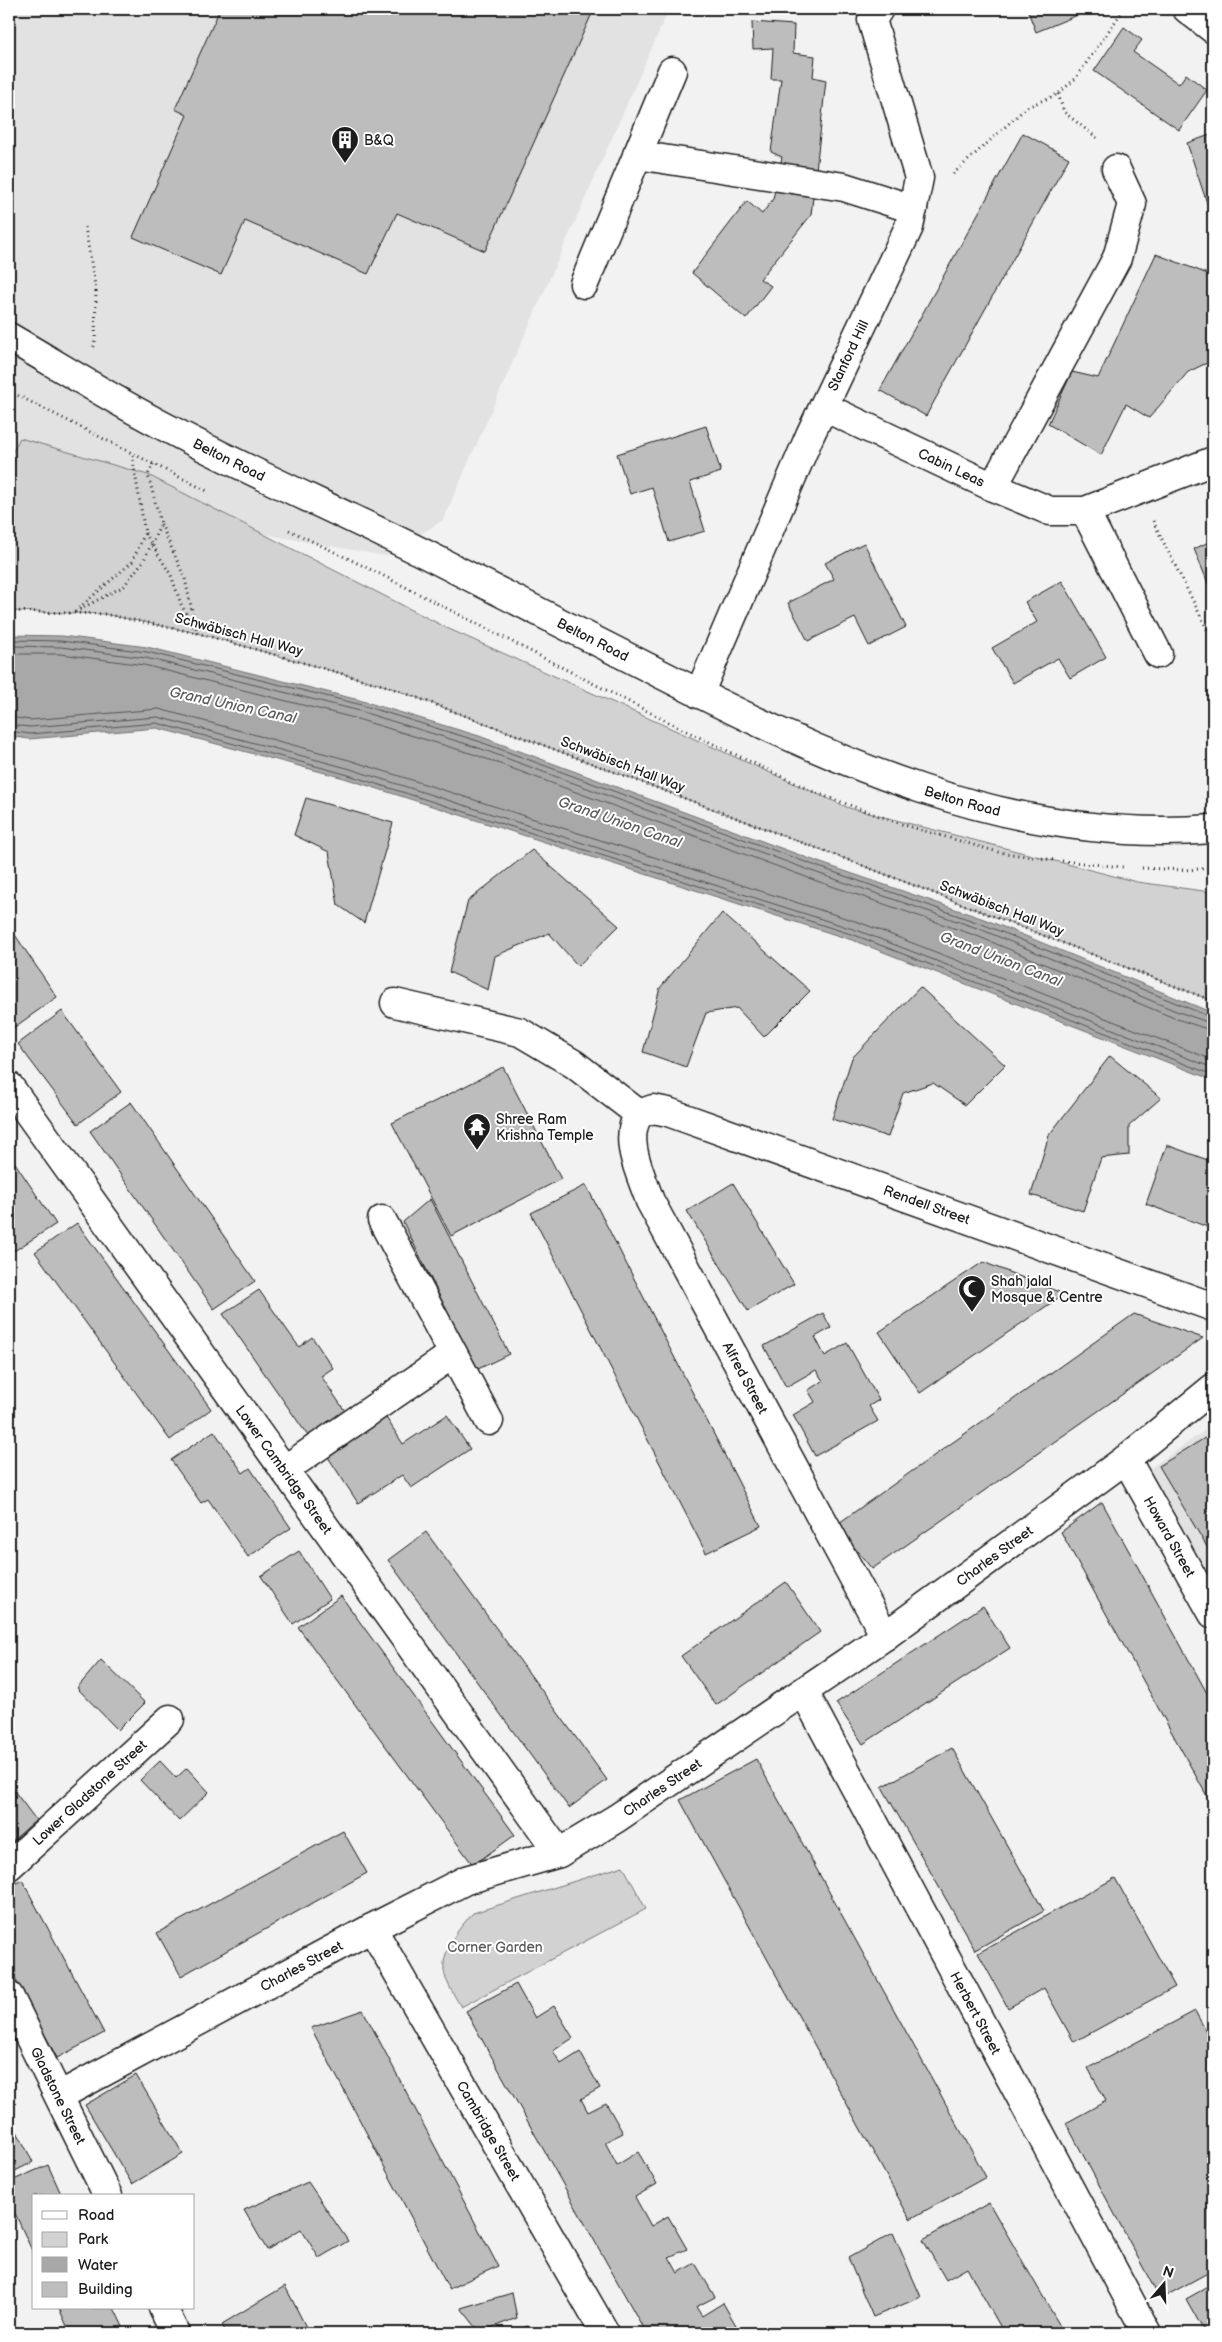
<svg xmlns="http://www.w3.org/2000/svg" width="1222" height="2342" font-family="'Balsamiq Sans',sans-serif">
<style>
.built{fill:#e2e2e2}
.green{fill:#d2d2d2;stroke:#777}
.water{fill:#a8a8a8;stroke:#707070}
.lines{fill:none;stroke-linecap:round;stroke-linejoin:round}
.shore{stroke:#545454;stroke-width:1}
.building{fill:#bdbdbd;stroke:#1c1c1c}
.minor-casing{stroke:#1c1c1c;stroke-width:31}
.major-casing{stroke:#1c1c1c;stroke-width:31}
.path{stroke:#1c1c1c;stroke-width:3;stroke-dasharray:1 4;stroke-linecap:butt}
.minor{stroke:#fff;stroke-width:28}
.major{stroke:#fff;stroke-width:28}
.labels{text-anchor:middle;stroke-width:4;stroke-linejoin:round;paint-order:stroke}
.poi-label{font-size:14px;fill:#1c1c1c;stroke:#fff;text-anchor:start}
.street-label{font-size:14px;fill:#1c1c1c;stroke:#fff}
.park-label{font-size:14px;fill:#5c5c5c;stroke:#fff}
.water-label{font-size:15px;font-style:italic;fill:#5b5b5b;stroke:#fff}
</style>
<rect width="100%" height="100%" fill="#f2f2f2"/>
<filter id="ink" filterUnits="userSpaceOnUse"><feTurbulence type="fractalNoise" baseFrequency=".02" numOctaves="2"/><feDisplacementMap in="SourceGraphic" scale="10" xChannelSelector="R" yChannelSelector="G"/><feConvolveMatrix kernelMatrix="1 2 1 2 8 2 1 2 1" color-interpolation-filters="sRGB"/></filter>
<g filter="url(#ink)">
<g class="built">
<path d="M9,9H669L443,520L386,556L252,532L9,500Z"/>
<path d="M1213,1425V1581L1149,1469Z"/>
</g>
<g class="green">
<path d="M20,438L148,475L449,629L849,808L1137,882L1211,892L1213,896V1001L843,858L386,686L197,633L104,614L9,611V459Z"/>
<path d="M623,1866L646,1909L461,2007C456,1998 450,1989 446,1979C437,1955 458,1929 473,1913Z"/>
</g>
<path class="water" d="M9,635L62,636L147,647L359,700L479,736L821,863L984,919L1213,1013V1080L855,941L344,778L157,728L29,739L9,736Z"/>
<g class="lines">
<g class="shore">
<path d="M9,640L61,641L147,652L358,704L478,741L819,867L982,924L1213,1018"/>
<path d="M9,646L61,647L146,658L356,710L476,747L817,873L980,929L1176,1011L1213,1024"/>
<path d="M9,654H61L144,665L354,718L473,754L814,880L977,936L1174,1018L1213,1031"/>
<path d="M9,717L30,720L159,709L349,760L861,923L1213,1060"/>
<path d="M9,725L30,727L158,717L347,768L859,931L1213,1068"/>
<path d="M9,731L30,734L157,723L345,774L857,936L1213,1075"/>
</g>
</g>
<g class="building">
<path d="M220,9H594L485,251L397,213L368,274L245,221L221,275L133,237L187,115L175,109Z"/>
<path d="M1027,9H1090V10L1036,32Z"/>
<path d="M752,22L794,25L793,53L815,56L813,77L826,80L811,215L760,279L771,286L746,319L692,273L747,201L762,214L773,199L782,157L771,152L781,79H771L773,48L753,49Z"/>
<path d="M1124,27L1142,40L1133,52L1179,84L1186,74L1207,90L1179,130L1094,71Z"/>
<path d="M1023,133L1069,158L926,416L880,390Z"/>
<path d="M1213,134V221L1187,143Z"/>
<path d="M1156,254L1213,276V360L1188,372L1149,418L1126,404L1101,455L1048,424L1072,372L1098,378Z"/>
<path d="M706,426L721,472L690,482L705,531L669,542L652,487L630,494L617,454Z"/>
<path d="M1213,540V595L1194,549Z"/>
<path d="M864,543L906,627L869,646L855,618L808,641L788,603L834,579L825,563Z"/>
<path d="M1062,581L1106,657L1070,678L1058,658L1013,683L992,648L1037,622L1025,602Z"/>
<path d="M306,798L393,823L364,923L338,905L329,852L294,835Z"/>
<path d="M532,850L619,926L578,966L549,933L495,956L488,990L449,972L468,901Z"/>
<path d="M722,913L810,991L764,1037L737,1008L706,1013L686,1067L643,1052L660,988Z"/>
<path d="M9,926L57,997L9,1031Z"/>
<path d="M920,987L1005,1065L965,1105L933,1083L903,1093L888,1137L832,1119L852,1058Z"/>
<path d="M62,1011L121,1092L78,1124L18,1044Z"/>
<path d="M1110,1056L1161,1098L1129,1126V1155L1101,1158L1083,1211L1031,1195L1049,1135Z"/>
<path d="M503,1067L561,1179L451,1236L392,1123Z"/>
<path d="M131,1102L255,1281L214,1309L90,1131Z"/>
<path d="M1167,1145L1213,1162V1229L1146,1204Z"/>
<path d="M9,1154L56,1224L14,1251L9,1244Z"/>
<path d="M733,1183L794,1284L748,1311L687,1211Z"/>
<path d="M586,1185L761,1526L706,1553L531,1213Z"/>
<path d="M430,1199L509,1354L476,1370L403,1222Z"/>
<path d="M77,1223L211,1409L170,1440L35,1252Z"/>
<path d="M1213,1242V1264L1206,1261Z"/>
<path d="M983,1262L1064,1294L920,1393L879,1332Z"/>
<path d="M259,1290L299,1347L312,1337L333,1368L321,1376L345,1411L308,1436L223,1314Z"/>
<path d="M823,1313L831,1328L815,1337L825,1356L847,1343L879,1400L869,1406L878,1421L815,1456L793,1415L815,1402L808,1390L823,1381L816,1370L786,1387L764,1346Z"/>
<path d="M1134,1314L1203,1338L872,1569L836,1525Z"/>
<path d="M447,1415L470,1449L411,1488L402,1475L358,1503L326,1454L385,1416L403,1444Z"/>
<path d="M214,1431L243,1473L250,1468L291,1528L248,1557L208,1499L201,1503L171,1460Z"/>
<path d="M1213,1433V1557L1159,1466Z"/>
<path d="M1102,1502L1213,1704V1807L1061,1532Z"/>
<path d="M426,1532L607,1780L569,1808L388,1560Z"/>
<path d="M299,1551L330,1599L293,1624L261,1576Z"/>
<path d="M786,1582L820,1632L716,1705L681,1656Z"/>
<path d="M341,1596L515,1835L473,1865L298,1627Z"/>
<path d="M983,1606L1010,1648L863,1744L836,1703Z"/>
<path d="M101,1660L145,1703L118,1730L77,1688Z"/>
<path d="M952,1748L1044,1911L975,1950L882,1787Z"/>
<path d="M756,1759L986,2177L910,2219L680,1800Z"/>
<path d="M160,1761L176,1778L187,1768L209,1792L179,1821L140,1780Z"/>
<path d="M9,1784L36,1820L9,1844Z"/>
<path d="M343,1831L367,1873L181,1976L157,1933Z"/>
<path d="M1115,1878L1175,1987L1074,2042L1044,1988L1008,2008L978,1953Z"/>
<path d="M22,1880L104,2033L57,2058L9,1967V1887Z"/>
<path d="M516,1984L535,2018L554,2006L573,2038L553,2051L561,2064L580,2052L600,2088L581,2099L588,2112L606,2103L623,2133L605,2142L617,2165L638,2152L657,2184L635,2197L651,2226L668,2216L687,2249L669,2257L678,2273L695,2263L715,2297L696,2307L702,2316L723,2303L737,2327L725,2333H646L466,2011Z"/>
<path d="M363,2010L498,2266L449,2289L311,2028Z"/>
<path d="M1195,2011L1213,2044V2270L1160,2299L1066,2123L1106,2101L1088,2068Z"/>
<path d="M136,2075L183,2154L132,2184L85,2105Z"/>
<path d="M13,2124L33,2162L9,2174V2126Z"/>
<path d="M48,2165L62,2196H34V2255L9,2200V2182Z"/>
<path d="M308,2182L348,2241L319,2258L301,2229L267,2250L244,2210Z"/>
<path d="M989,2203L1064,2333H1004L967,2268L946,2280L923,2240Z"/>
<path d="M893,2233L921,2297L873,2317L848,2258Z"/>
<path d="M1213,2284V2333H1205L1186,2299Z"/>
<path d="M285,2286L309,2333H226L222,2324Z"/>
<path d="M512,2293L517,2318L480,2332L461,2308Z"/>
<path d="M59,2308H114L126,2333H70Z"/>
<path d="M528,2326L532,2333H509Z"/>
</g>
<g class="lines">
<defs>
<g id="minor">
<path d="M1187,9L1213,29"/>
<path d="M637,155L844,187L913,209"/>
<path d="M584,284L672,71"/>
<path id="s1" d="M824,407L993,487L1050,511H1085L1213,461"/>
<path d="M993,487L1117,258L1132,204L1116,169"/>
<path d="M1085,511L1158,654"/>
<path id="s2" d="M699,694L810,435L909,227L919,178L872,20L879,9"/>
<path d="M395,1003L520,1032L574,1064L639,1114"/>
<path id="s3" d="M9,1086L559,1853"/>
<path id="s4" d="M639,1114L653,1109L668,1112L1213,1307"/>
<path id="s5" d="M639,1114C622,1140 641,1174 650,1201L885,1636"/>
<path d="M382,1220L489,1421"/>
<path id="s6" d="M1126,1459L1213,1614"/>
<path d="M284,1470L453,1354"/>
<path id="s7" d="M804,1692L1147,2333"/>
<path id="s8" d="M9,1866L170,1719"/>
<path id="s9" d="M372,1928L605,2333"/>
<path id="s10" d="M9,1996L108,2196"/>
<path id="s11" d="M59,2096L372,1928L466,1880L559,1853L617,1818L885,1636L1126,1459L1213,1388"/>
<path d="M163,2308L175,2333"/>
</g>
<g id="major">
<path id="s12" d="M9,337C62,368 115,401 169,429C259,477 353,517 443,563C512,598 580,633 649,668C825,758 1010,846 1213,829"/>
</g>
</defs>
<use href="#minor" class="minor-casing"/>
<use href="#major" class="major-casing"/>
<g class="path">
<path d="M1058,94L1064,112L1098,139"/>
<path d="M953,174L1027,107L1058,94L1075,79L1124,9"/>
<path d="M85,227L96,291L95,344L93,348"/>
<path d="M9,391L207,491"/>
<path d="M1153,521L1213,641"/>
<path d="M161,524L185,579L197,633"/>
<path d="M289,530L380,574L682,729L814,792L901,824L998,852L1054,860"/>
<path d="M145,533L171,575L181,604L195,630"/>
<path d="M79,608L132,562L145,533L132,454"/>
<path d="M9,611L104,614L197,633L386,686L843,858L1213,1001"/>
<path d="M75,612L124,586L144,560L161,524L148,475L153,464"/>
<path d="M1062,861L1123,867"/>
<path d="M1142,868L1184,870L1213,868"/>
</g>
<use href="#minor" class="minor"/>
<use href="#major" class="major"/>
</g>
</g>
<defs>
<symbol id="building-pin" viewBox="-11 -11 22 30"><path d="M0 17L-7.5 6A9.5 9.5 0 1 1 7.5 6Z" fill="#1c1c1c" stroke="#fff"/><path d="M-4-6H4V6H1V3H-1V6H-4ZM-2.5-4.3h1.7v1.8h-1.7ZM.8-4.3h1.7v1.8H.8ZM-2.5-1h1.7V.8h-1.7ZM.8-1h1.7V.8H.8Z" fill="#fff"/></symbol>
<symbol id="temple-pin" viewBox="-11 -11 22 30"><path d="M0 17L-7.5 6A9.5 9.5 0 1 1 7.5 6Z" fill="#1c1c1c" stroke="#fff"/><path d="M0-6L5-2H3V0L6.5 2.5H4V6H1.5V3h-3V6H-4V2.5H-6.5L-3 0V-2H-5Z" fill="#fff"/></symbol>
<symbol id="mosque-pin" viewBox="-11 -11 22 30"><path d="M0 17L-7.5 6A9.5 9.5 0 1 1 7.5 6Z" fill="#1c1c1c" stroke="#fff"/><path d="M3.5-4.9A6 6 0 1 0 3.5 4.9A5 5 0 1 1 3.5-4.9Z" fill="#fff"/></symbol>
</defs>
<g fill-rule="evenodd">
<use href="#building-pin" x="329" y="124" width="32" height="43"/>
<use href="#temple-pin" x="461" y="1111" width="32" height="43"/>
<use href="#mosque-pin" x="956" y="1273" width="32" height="43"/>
</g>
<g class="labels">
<g class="poi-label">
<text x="364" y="145">B&amp;Q</text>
<text x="496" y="1124">Shree Ram<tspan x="496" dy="16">Krishna Temple</tspan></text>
<text x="991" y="1286">Shah jalal<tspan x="991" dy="16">Mosque &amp; Centre</tspan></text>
</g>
<g class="street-label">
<text dy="5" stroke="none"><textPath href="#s2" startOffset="370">Stanford Hill</textPath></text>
<text dy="5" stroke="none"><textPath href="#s12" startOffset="252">Belton Road</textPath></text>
<text dy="5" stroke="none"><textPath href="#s1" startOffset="141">Cabin Leas</textPath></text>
<text transform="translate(239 634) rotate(15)" y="5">Schwäbisch Hall Way</text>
<text dy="5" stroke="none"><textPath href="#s12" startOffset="658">Belton Road</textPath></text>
<text transform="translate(623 764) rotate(21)" y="5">Schwäbisch Hall Way</text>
<text dy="5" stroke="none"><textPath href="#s12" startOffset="1062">Belton Road</textPath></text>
<text transform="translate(1002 908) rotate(21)" y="5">Schwäbisch Hall Way</text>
<text dy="5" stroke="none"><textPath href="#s4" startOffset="305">Rendell Street</textPath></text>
<text dy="5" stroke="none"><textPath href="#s5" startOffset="292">Alfred Street</textPath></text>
<text dy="5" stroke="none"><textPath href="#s3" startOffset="472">Lower Cambridge Street</textPath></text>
<text dy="5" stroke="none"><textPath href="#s6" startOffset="89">Howard Street</textPath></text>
<text dy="5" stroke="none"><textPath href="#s11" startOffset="1085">Charles Street</textPath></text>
<text dy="5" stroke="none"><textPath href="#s11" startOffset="680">Charles Street</textPath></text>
<text dy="5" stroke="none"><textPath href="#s8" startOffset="109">Lower Gladstone Street</textPath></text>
<text dy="5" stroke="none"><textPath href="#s11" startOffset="275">Charles Street</textPath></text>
<text dy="5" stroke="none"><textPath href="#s7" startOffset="364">Herbert Street</textPath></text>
<text dy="5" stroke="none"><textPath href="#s10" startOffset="111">Gladstone Street</textPath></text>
<text dy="5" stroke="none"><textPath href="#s9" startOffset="234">Cambridge Street</textPath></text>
</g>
<g class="park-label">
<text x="495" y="1952">Corner Garden</text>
</g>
<g class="water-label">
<text transform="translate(233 705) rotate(12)" y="5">Grand Union Canal</text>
<text transform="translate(620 822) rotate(19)" y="5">Grand Union Canal</text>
<text transform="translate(1001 959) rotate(21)" y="5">Grand Union Canal</text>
</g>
</g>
<rect width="1222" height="2342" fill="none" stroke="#fff" stroke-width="30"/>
<rect x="15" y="15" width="1192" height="2312" fill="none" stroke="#1c1c1c" stroke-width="2" filter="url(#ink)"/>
<rect x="32" y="2194" width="162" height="115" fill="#ffffff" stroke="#a4a4a4"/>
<rect x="42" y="2211" width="25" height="8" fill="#ffffff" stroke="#a4a4a4"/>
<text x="78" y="2220" font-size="15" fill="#1c1c1c">Road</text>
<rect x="42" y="2232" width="25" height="15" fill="#d2d2d2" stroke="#a4a4a4"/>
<text x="78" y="2244" font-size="15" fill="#1c1c1c">Park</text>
<rect x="42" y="2257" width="25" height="15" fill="#a8a8a8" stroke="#a4a4a4"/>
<text x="78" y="2270" font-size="15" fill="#1c1c1c">Water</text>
<rect x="42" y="2282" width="25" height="15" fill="#bdbdbd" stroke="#a4a4a4"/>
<text x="78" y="2294" font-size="15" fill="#1c1c1c">Building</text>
<g transform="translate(1164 2284) rotate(19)" stroke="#ffffff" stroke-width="4" paint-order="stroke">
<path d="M0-4L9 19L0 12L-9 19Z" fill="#1c1c1c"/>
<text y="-8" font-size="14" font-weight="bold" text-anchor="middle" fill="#1c1c1c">N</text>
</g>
</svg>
